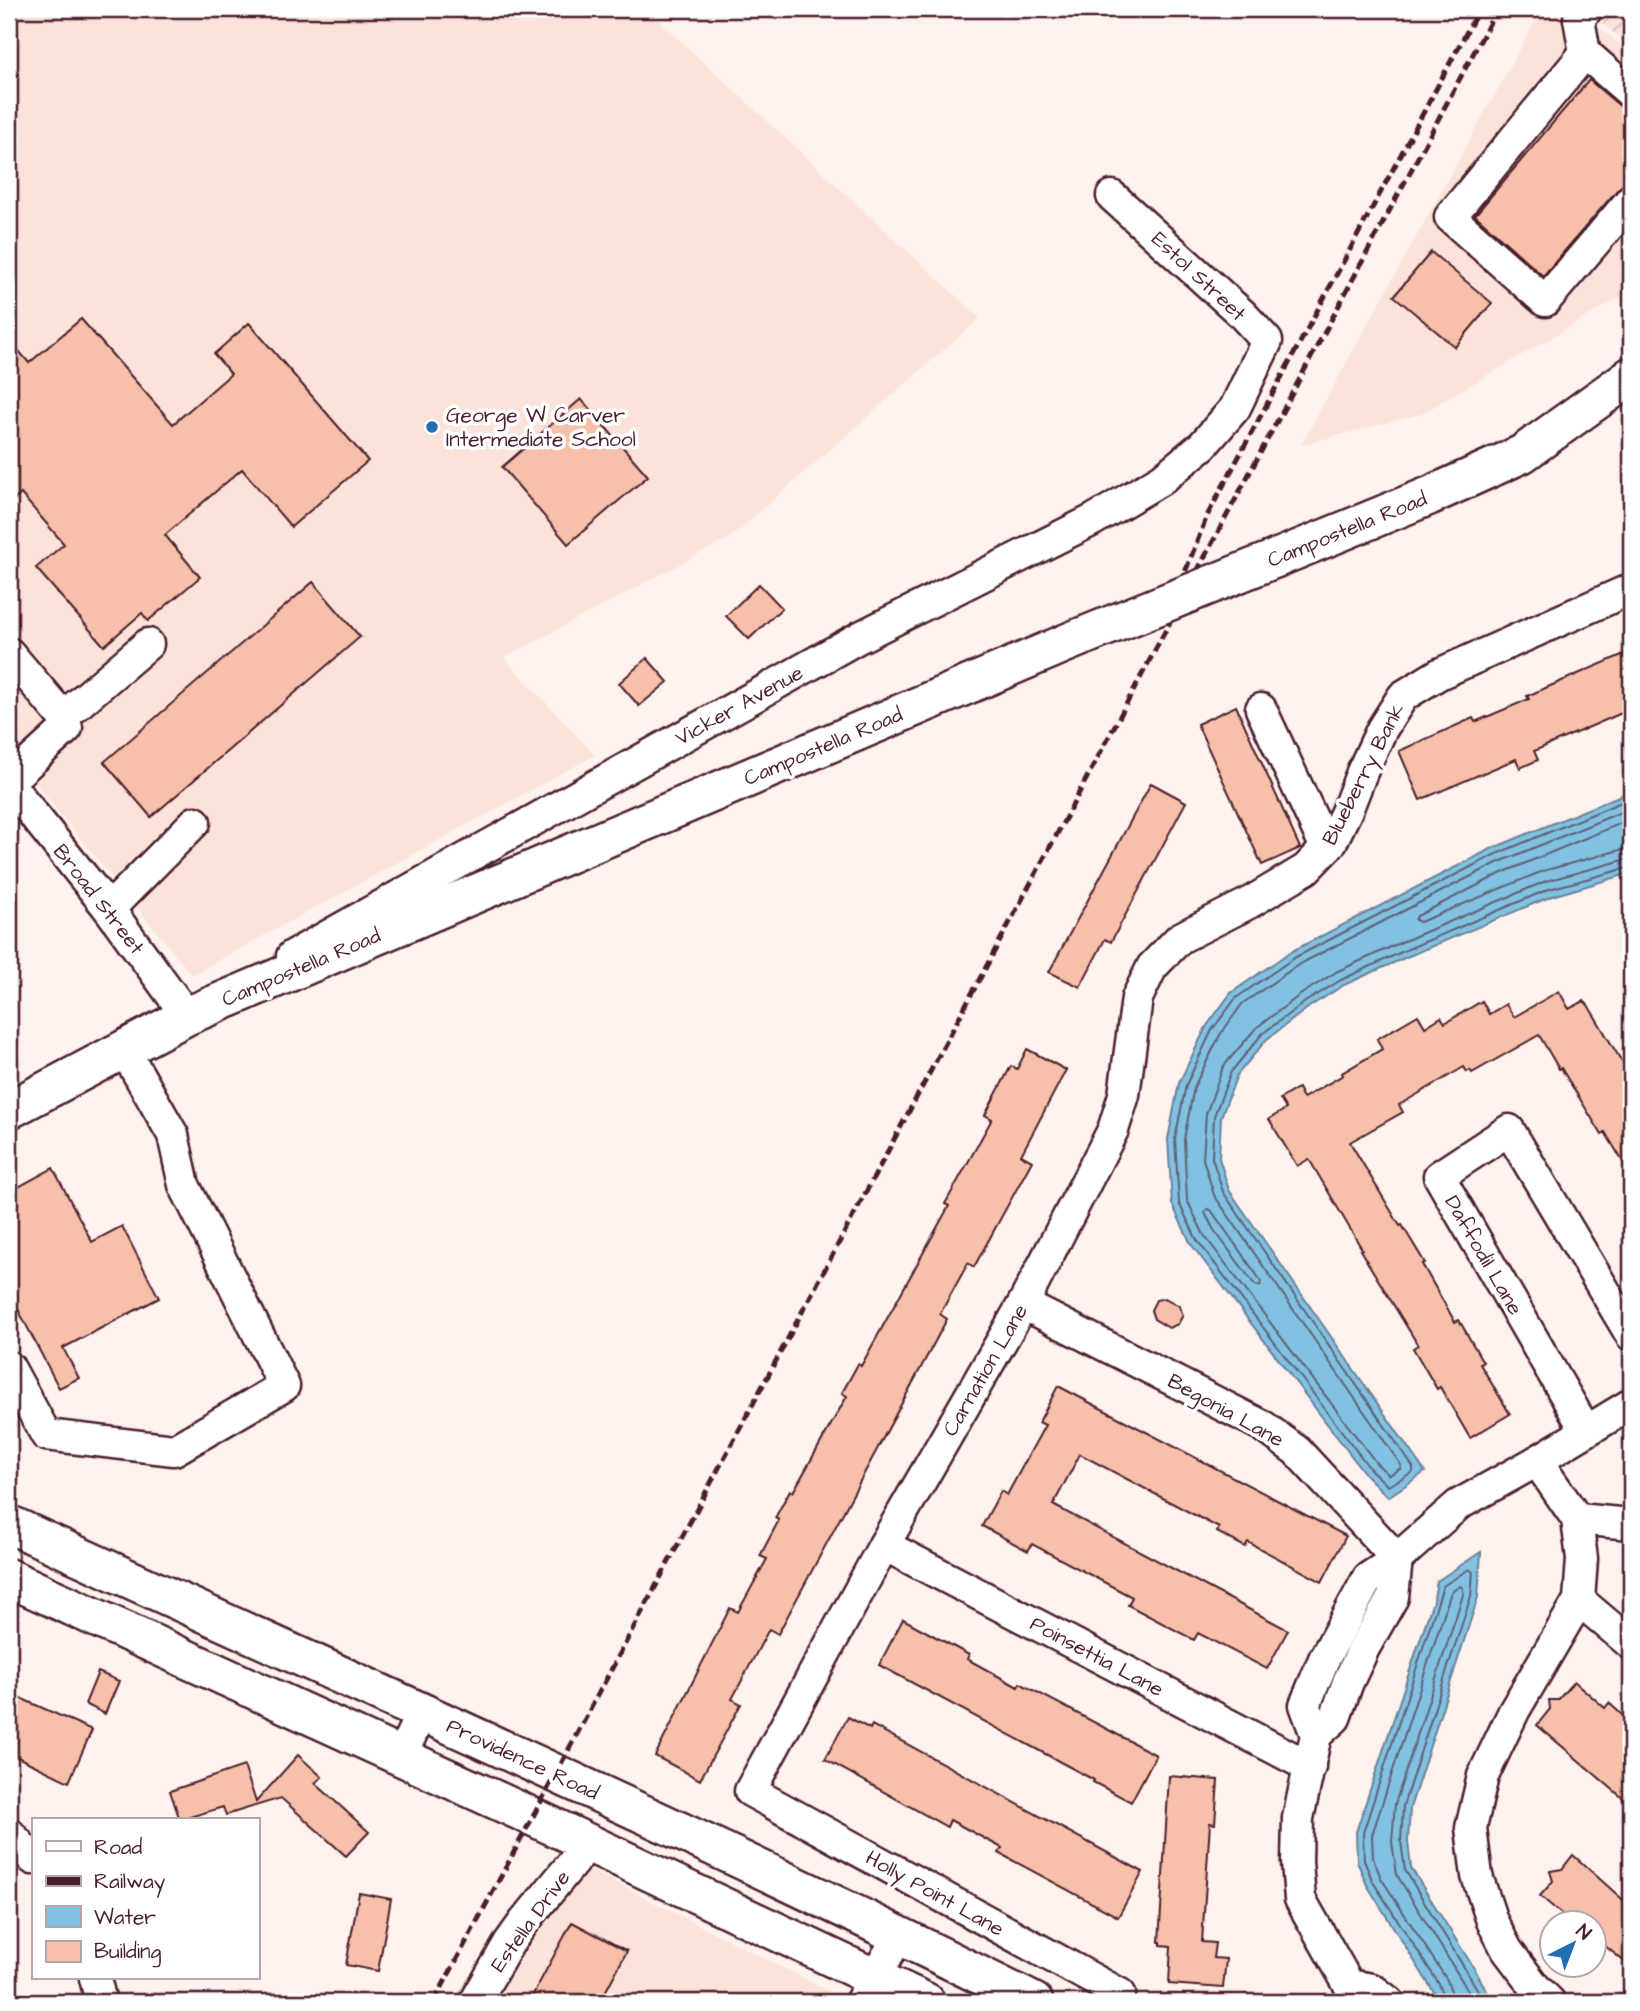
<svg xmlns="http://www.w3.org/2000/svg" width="1640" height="2011" font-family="'Architects Daughter',sans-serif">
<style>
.built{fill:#fbe3da}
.industrial{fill:url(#industrial-furrows)}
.water{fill:#81c2e2;stroke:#6b8199;stroke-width:2}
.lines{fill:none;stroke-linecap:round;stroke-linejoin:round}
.shore{stroke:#606074;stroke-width:2}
.building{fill:#f7c0aa;stroke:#4a1f2b;stroke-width:2}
.minor-casing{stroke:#4a1f2b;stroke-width:35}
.major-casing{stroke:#4a1f2b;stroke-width:42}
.minor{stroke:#fff;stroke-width:30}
.major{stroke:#fff;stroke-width:37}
.rail{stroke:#4a1f2b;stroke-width:5;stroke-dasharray:10 5;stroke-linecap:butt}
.major-bridge-casing{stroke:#4a1f2b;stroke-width:42;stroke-linecap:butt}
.major-bridge{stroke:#fff;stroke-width:37}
.poi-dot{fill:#1f6fb2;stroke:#fff;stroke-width:2.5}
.labels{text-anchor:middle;stroke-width:7;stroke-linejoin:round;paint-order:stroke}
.street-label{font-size:21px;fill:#4a1f2b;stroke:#fff}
.poi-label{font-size:21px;fill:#4a1f2b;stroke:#fff;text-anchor:start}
</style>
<defs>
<pattern id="industrial-furrows" width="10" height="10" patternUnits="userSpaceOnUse" patternTransform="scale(1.75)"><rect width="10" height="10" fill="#fbe3da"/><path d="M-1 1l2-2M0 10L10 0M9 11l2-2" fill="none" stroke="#d9c2bb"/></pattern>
</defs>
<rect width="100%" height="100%" fill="#fdf2ee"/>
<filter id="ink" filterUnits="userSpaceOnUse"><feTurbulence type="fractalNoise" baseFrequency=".0143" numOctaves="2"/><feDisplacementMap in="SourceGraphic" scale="14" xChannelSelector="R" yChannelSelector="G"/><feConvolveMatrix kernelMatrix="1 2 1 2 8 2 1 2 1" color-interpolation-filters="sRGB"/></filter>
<g filter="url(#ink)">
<g class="built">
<path d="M9,9H646L980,318L731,537L504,658L595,755L192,975L9,751Z"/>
<path d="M1542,9H1578L1631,54V291L1421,414L1301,445Z"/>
<path d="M585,1867L850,2002H497L534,1932Z"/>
</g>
<path class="industrial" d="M1607,9H1631V47L1597,19Z"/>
<g class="water">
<path d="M1631,791V873L1552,896L1411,955L1344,985L1309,1007L1266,1040L1237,1075L1221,1117L1219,1158L1229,1190L1425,1472L1388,1497L1366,1475L1191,1244L1172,1204L1168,1139L1179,1083L1206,1027L1231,993L1290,952L1491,849Z"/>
<path d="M1481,1552L1478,1597L1410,1808L1408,1842L1411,1868L1475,1970L1493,2002H1440L1367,1885L1357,1861L1356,1832L1434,1598L1437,1581Z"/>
</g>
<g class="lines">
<g class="shore">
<path d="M1631,798L1494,855L1294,958L1236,998L1212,1030L1186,1085L1175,1139L1179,1203L1197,1240L1371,1470L1388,1486L1413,1472V1467L1223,1192L1212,1158L1214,1116L1231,1072L1262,1034L1305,1002L1341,980L1408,949L1549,889L1631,867"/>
<path d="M1631,808L1497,863L1298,965L1242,1004L1220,1035L1194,1087L1184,1139L1187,1200L1204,1235L1377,1464L1389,1475L1400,1469L1401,1465L1214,1195L1203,1159L1206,1114L1223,1067L1256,1028L1300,995L1336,972L1404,941L1546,881L1631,858"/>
<path d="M1631,819L1502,873L1417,916L1415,920L1420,922L1543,871L1631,847"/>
<path d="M1207,1209L1211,1210L1261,1281L1260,1286L1255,1285L1214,1230L1205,1213Z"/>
<path d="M1446,2002L1439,1984L1373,1882L1364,1860L1363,1833L1443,1586L1469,1569L1473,1572L1471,1596L1403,1806L1401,1842L1405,1870L1485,2002"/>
<path d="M1455,2002L1447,1980L1381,1878L1373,1858L1372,1835L1451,1592L1460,1586L1463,1588V1595L1395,1804L1392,1842L1397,1875L1475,2002"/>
</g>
</g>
<g class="building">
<path d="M1589,80L1620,106L1631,110V177L1618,189L1543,276L1475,215Z"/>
<path d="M1431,252L1492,303L1455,347L1394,296Z"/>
<path d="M81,319L173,424L231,374L214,354L249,323L368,461L291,527L242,469L165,535L200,577L148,621L142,613L104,646L36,568L64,544L21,494L9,504V339L29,363Z"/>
<path d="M581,399L648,476L568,544L502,467Z"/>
<path d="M313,582L360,637L151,817L104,762Z"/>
<path d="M759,584L782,608L749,639L726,616Z"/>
<path d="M1631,651V709L1534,751L1538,760L1520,768L1516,759L1420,800L1399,751L1473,718L1475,722L1529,699L1527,696Z"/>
<path d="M647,658L668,682L639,706L619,683Z"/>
<path d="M1236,706L1300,848L1262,865L1197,724Z"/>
<path d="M1151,783L1186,802L1111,942L1105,939L1080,987L1049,972Z"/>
<path d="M1559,991L1569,1009L1584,1001L1588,1005L1631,1077V1175L1605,1132L1602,1135L1561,1068L1559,1069L1539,1035L1472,1073L1470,1070L1467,1072L1464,1067L1399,1105L1403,1112L1350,1142L1400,1226L1402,1225L1425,1263L1422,1264L1455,1322L1459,1320L1483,1362L1480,1364L1510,1414L1470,1438L1440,1387L1437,1389L1413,1348L1418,1345L1360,1250L1362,1249L1309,1159L1297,1166L1269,1119L1286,1109L1280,1099L1298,1088L1303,1098L1343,1075L1342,1073L1382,1049L1377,1039L1418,1015L1425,1027L1441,1017L1445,1023L1482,1001L1489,1014L1506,1004L1514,1017Z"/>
<path d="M1027,1049L1066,1070L1021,1155L1032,1161L974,1267L968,1263L940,1314L947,1319L778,1634L769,1629L732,1699L741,1704L700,1780L655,1756L730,1608L738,1612L767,1559L760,1556L779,1520L775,1518L790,1490L793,1492L847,1396L842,1393L858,1364L861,1366L949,1206L945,1204L992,1119L985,1115L1011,1066L1017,1069Z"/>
<path d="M53,1168L92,1242L122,1226L159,1298L63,1348L79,1378L59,1388L9,1292V1192Z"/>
<path d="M1165,1298L1179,1306L1183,1315L1178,1324L1169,1328L1154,1319L1151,1310L1156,1300Z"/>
<path d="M1058,1386L1346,1536L1322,1582L1248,1542L1245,1547L1217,1532L1219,1528L1080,1454L1053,1505L1288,1630L1267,1669L1198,1633L1194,1640L1128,1605L1132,1597L1032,1544L1028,1551L982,1526L1001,1491L1007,1495L1045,1425L1039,1422Z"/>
<path d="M903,1619L969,1655L967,1659L1018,1687L1020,1683L1156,1755L1131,1802L1093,1782L1094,1780L879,1665Z"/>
<path d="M98,1672L119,1681L105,1714L85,1704Z"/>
<path d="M1574,1681L1605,1708L1609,1703L1631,1723V1805L1537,1725L1550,1709L1549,1700H1558Z"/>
<path d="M9,1693L92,1730L69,1782L9,1753Z"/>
<path d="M848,1717L870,1729L872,1725L1143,1872L1118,1917L999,1853L1002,1848L950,1820L947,1827L825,1759Z"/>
<path d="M298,1755L322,1777L315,1783L369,1832L346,1856L281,1798L226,1815L223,1807L180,1820L170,1791L244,1766L256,1802Z"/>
<path d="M1169,1776L1218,1780L1215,1824L1210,1823L1202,1942L1215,1943L1213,1958L1226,1959L1223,1988L1169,1984L1171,1946L1161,1945V1942H1159Z"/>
<path d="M1573,1855L1631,1907V1967L1594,1937V1923H1577L1574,1921L1572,1923L1540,1896L1553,1881L1550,1871L1562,1869Z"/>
<path d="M359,1893L391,1899L378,1971L346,1965Z"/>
<path d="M572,1922L627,1951L600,2002H529Z"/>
</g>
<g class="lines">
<defs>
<g id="minor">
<path d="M1587,9L1579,19L1585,53L1631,93"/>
<path d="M1585,53L1450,217L1545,301L1631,200"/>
<path d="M9,653L63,717L67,728L9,781"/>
<path d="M1261,709L1326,848"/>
<path d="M63,717L148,644"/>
<path d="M9,784L109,909L187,1016L206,1005"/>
<path d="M109,909L195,822"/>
<path d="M292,956L860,637L1093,520L1162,479L1203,445L1235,408L1267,341L1242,314L1112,196"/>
<path d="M1023,1304L1263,1426L1297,1451L1397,1559"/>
<path d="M9,1367L46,1435L174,1450L284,1386L184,1185L173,1135L124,1049"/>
<path d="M1586,1431L1439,1176L1509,1130L1631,1335"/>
<path d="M1537,1461L1577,1519L1582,1559L1579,1600L1514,1711L1483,1776L1471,1828L1477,1876L1492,1921L1507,1950L1535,1987L1550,2002"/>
<path d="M1577,1519L1631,1524"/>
<path d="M884,1545L1310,1767"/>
<path d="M1579,1600L1631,1644"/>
<path d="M1316,1735L1335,1718L1348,1682L1364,1648L1393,1597L1397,1559"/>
<path d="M401,1756L422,1712"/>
<path d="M9,1833L33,1859"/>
<path d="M95,1978L101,2002"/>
<path d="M1120,1994L750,1791L884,1545L1023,1304L1113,1130L1124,1095L1137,998L1152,967L1180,938L1249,903L1306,869L1331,843L1348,808L1362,772L1382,729L1403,696L1439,674L1631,589"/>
<path d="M475,2002L509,1943L524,1922L589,1843"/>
<path d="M860,2002L899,1936"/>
<path d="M1389,2002L1372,1989L1349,1985L1300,1899L1297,1862L1298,1818L1316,1735L1305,1705L1324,1659L1368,1578L1397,1559L1458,1505L1537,1461L1631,1404"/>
</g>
<g id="major">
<path d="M1277,558L1429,496L1522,454L1631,376"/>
<path d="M9,1110L187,1016L1071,641"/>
<path d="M9,1524C351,1681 697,1833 1034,2002"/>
<path d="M9,1578L533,1817L926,2002"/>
</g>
</defs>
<use href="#minor" class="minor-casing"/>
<use href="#major" class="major-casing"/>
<use href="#minor" class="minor"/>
<use href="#major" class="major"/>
<g class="rail">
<path d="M1180,585L1207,516L1479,9"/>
<path d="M434,2002L1497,9"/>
</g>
<defs>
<path id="major-bridge" d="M1071,641L1277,558"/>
</defs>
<use href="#major-bridge" class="major-bridge-casing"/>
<use href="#major-bridge" class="major-bridge"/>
</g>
</g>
<circle class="poi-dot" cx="432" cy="427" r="7"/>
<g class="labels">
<g class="street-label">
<text transform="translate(1199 276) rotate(43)" y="7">Estol Street</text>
<text transform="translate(1347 529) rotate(-22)" y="7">Campostella Road</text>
<text transform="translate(739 705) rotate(-29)" y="7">Vicker Avenue</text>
<text transform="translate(823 746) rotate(-23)" y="7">Campostella Road</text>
<text transform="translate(1363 774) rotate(-63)" y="7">Blueberry Bank</text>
<text transform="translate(99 899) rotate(52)" y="7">Broad Street</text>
<text transform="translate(301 967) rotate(-23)" y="7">Campostella Road</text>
<text transform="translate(1484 1255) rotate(60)" y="7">Daffodil Lane</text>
<text transform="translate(985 1370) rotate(-60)" y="7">Carnation Lane</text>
<text transform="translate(1226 1410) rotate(29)" y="7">Begonia Lane</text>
<text transform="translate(1097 1656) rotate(28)" y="7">Poinsettia Lane</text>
<text transform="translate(523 1759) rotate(25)" y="7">Providence Road</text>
<text transform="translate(935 1893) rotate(29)" y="7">Holly Point Lane</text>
<text transform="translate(530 1921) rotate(-54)" y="7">Estella Drive</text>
</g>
<g class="poi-label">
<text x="446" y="422">George W Carver<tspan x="446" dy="24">Intermediate School</tspan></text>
</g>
</g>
<rect width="1640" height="2011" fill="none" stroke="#fff" stroke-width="35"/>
<rect x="18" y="18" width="1605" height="1976" fill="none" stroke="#4a1f2b" stroke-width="2.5" filter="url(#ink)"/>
<rect x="32" y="1818" width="228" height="161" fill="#ffffff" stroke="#b7a5aa" stroke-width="2"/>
<rect x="46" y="1841" width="35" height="10" fill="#ffffff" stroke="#b7a5aa" stroke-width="2"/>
<text x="94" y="1854" font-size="21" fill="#4a1f2b">Road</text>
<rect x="46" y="1876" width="35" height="10" fill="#4a1f2b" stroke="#b7a5aa" stroke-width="2"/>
<text x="94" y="1888" font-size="21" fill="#4a1f2b">Railway</text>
<rect x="46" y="1906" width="35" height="21" fill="#81c2e2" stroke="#b7a5aa" stroke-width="2"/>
<text x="94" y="1924" font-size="21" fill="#4a1f2b">Water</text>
<rect x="46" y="1941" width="35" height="21" fill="#f7c0aa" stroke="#b7a5aa" stroke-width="2"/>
<text x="94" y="1958" font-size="21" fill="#4a1f2b">Building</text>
<g transform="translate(1573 1944) rotate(42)"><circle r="33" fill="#ffffff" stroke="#b7a5aa" stroke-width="2"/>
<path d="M0-5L12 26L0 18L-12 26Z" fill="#1f6fb2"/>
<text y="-10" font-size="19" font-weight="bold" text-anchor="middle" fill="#4a1f2b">N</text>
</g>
</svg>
